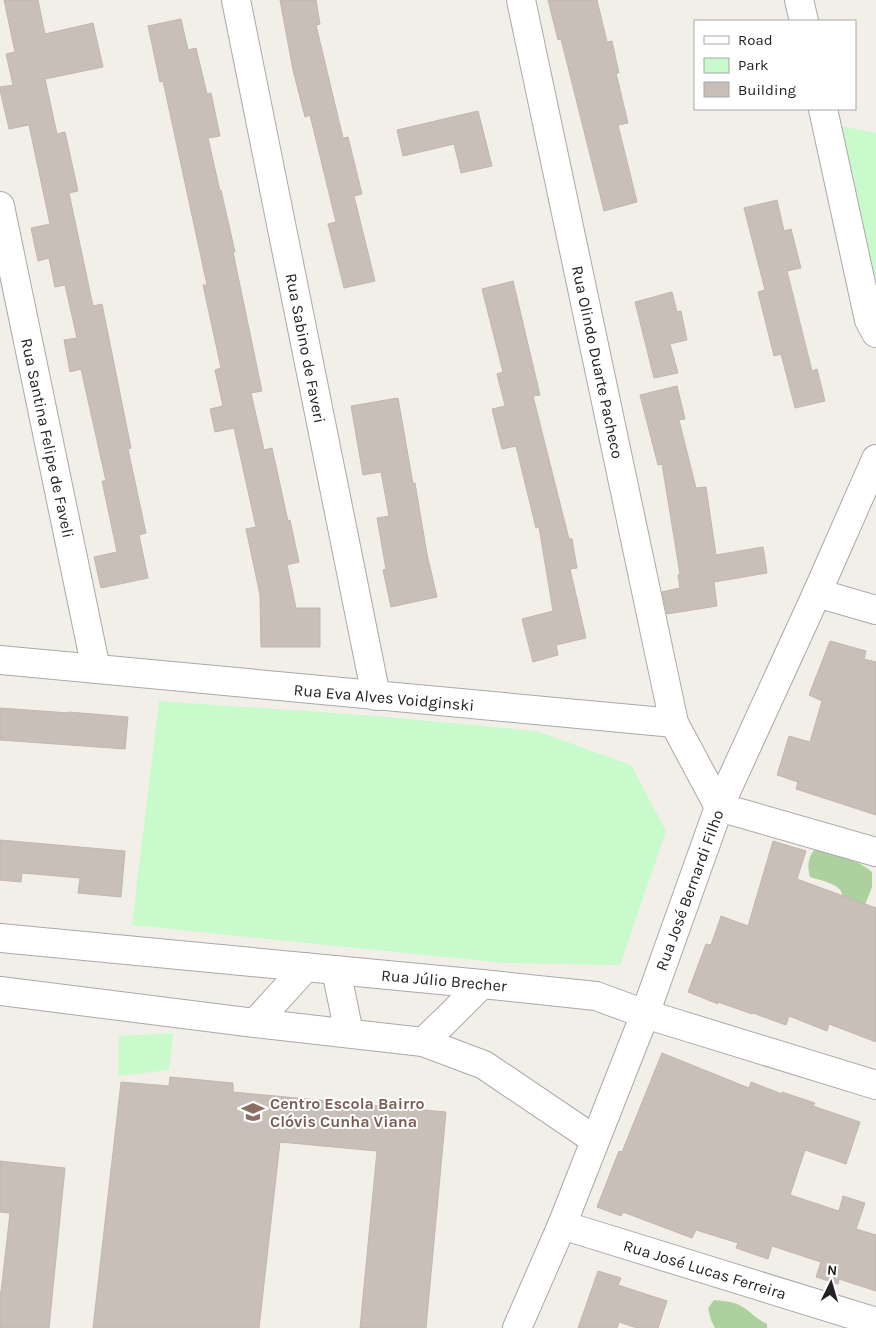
<svg xmlns="http://www.w3.org/2000/svg" width="876" height="1328" font-family="Karla,sans-serif">
<style>
.forest{fill:#add19e}
.park{fill:#c8facc}
.building{fill:#c7bfb8;stroke:#c4b6ab}
.lines{fill:none;stroke-linecap:round;stroke-linejoin:round}
.minor-casing{stroke:#a9a9a9;stroke-width:30}
.minor{stroke:#fff;stroke-width:28}
.labels{text-anchor:middle;stroke-width:4;stroke-linejoin:round;paint-order:stroke}
.street-label{font-size:16px;fill:#222;stroke:#fff}
.education-label{font-size:16px;font-weight:bold;fill:#785e54;stroke:#fff;text-anchor:start}
</style>
<rect width="100%" height="100%" fill="#f2efe9"/>
<g class="forest">
<path d="M814,850C835,851 856,859 872,872V887L865,905L840,902C841,899 842,897 842,894C841,884 819,880 810,877C807,866 808,859 814,850Z"/>
<path d="M714,1300C725,1301 737,1302 746,1309C754,1315 757,1319 767,1324V1328H715L711,1320L708,1308Z"/>
</g>
<g class="park">
<path d="M840,126L876,133V287L866,266Z"/>
<path d="M159,701L376,716L536,731L631,765L666,831L620,965L504,963L132,925Z"/>
<path d="M173,1033L169,1070L118,1076L119,1036Z"/>
</g>
<g class="building">
<path d="M4,0H38L45,34L93,23L103,67L45,79L57,134L65,132L78,191L69,193L93,306L102,304L131,448L128,449L146,533L139,535L148,578L101,588L94,557L117,552L102,481H106L81,369L70,372L64,340L77,338L65,285L55,287L49,258L38,261L31,228L50,224L29,125L9,129L0,90V87L13,85L6,54L15,52Z"/>
<path d="M280,0H316L320,24L316,25L343,138L348,137L362,194L354,196L375,281L344,288L328,224L336,222L310,115L305,117L293,70Z"/>
<path d="M548,0H597L607,42L612,41L619,73H616L628,123L618,125L637,202L604,211L561,39L558,40Z"/>
<path d="M181,19L188,50L196,48L207,94L211,93L220,136L208,138L220,191L221,190L235,252H233L262,391L251,393L264,450L272,448L288,521L290,520L299,562L287,565L296,608H320V647H261L260,595L246,529L256,527L234,428L215,432L210,409L223,406L215,370L221,368L203,285H207L163,81L160,82L148,26Z"/>
<path d="M478,111L492,166L461,173L454,144L403,156L397,130Z"/>
<path d="M777,200L784,231L791,229L801,268L787,271L812,371L817,369L825,401L795,408L781,354L774,356L758,292L765,290L744,208Z"/>
<path d="M513,281L540,395L533,396L569,539H572L577,568L570,569L586,638L556,645L558,655L533,662L522,619L553,611L539,527L536,528L516,446L502,449L492,409L505,406L497,374L503,372L482,289Z"/>
<path d="M672,292L677,312L681,311L687,340L670,344L678,373L654,378L635,302Z"/>
<path d="M677,386L685,419L679,420L696,488L706,487L716,555L763,547L767,573L714,582L717,606L667,614L662,592L680,588L678,575L680,574L662,464L658,465L640,395Z"/>
<path d="M398,398L413,484L415,483L427,554L437,597L391,607L383,570L386,569L377,518L389,516L381,472L363,475L351,406Z"/>
<path d="M830,641L866,651L864,659L876,662V815L796,789L798,782L777,775L789,736L810,742L822,701L809,695Z"/>
<path d="M0,708L69,713V712L128,717L125,749L0,740Z"/>
<path d="M0,840L125,851L121,897L78,893L80,878L22,873L21,882L0,880Z"/>
<path d="M773,841L806,851L797,879L876,908V1042L829,1024L827,1031L789,1016L786,1025L753,1013L752,1014L718,1002V1004L688,992L706,944L711,945L721,916L748,926Z"/>
<path d="M662,1053L749,1088L751,1082L782,1094V1092L815,1103L813,1106L860,1122L846,1164L805,1150L790,1195L839,1211L843,1196L865,1203L856,1229L876,1235V1291L839,1279L838,1284L816,1277L821,1262L772,1246L768,1259L736,1248L738,1243L696,1230L692,1238L623,1212L621,1216L597,1207L619,1151L622,1152Z"/>
<path d="M170,1077L233,1083V1092L446,1112L426,1328H360L377,1151L280,1142L259,1328H93L121,1082L169,1086Z"/>
<path d="M0,1161L65,1168L49,1328H0V1292H1L10,1213L0,1212Z"/>
<path d="M598,1271L621,1278L618,1285L667,1301L658,1328H637L619,1322L617,1328H578Z"/>
</g>
<g class="lines">
<defs>
<g id="minor">
<path d="M236,0L376,696"/>
<path d="M521,0L674,723"/>
<path d="M799,0L804,21"/>
<path d="M823,109L869,320L876,333"/>
<path d="M0,206L96,669"/>
<path d="M817,593L876,610"/>
<path d="M0,660L674,723L719,807L876,852"/>
<path d="M0,938L482,984L596,996L645,1014L876,1085"/>
<path d="M336,970L349,1033"/>
<path d="M0,991L255,1023L423,1042L447,1019L482,984"/>
<path d="M255,1023L306,967"/>
<path d="M423,1042L484,1065L595,1140"/>
<path d="M562,1225L876,1322"/>
<path d="M517,1328L562,1225L645,1014L719,807L817,593L876,459"/>
</g>
</defs>
<use href="#minor" class="minor-casing"/>
<use href="#minor" class="minor"/>
</g>
<defs>
<symbol id="school-bare" viewBox="-9 -9 18 18"><path d="M0-5L7-2L0 1L-7-2ZM-4 1L0 2.5L4 1V4Q0 6-4 4Z" fill="#8d6e63" stroke="#fff" stroke-width="2.5" paint-order="stroke"/></symbol>
</defs>
<g fill-rule="evenodd">
<use href="#school-bare" x="237" y="1096" width="32" height="32"/>
</g>
<g class="labels">
<g class="street-label">
<text transform="translate(306 348) rotate(79)" y="6">Rua Sabino de Faveri</text>
<text transform="translate(598 362) rotate(78)" y="6">Rua Olindo Duarte Pacheco</text>
<text transform="translate(48 438) rotate(78)" y="6">Rua Santina Felipe de Faveli</text>
<text transform="translate(384 697) rotate(5)" y="6">Rua Eva Alves Voidginski</text>
<text transform="translate(689 890) rotate(-70)" y="6">Rua José Bernardi Filho</text>
<text transform="translate(444 980) rotate(5)" y="6">Rua Júlio Brecher</text>
<text transform="translate(705 1269) rotate(17)" y="6">Rua José Lucas Ferreira</text>
</g>
<g class="education-label">
<text x="270" y="1109">Centro Escola Bairro<tspan x="270" dy="18">Clóvis Cunha Viana</tspan></text>
</g>
</g>
<rect x="694" y="20" width="162" height="90" fill="#ffffff" stroke="#a7a7a7"/>
<rect x="704" y="36" width="25" height="8" fill="#ffffff" stroke="#a7a7a7"/>
<text x="738" y="45" font-size="15" fill="#222222">Road</text>
<rect x="704" y="58" width="25" height="15" fill="#c8facc" stroke="#a7a7a7"/>
<text x="738" y="70" font-size="15" fill="#222222">Park</text>
<rect x="704" y="82" width="25" height="15" fill="#c7bfb8" stroke="#a7a7a7"/>
<text x="738" y="95" font-size="15" fill="#222222">Building</text>
<g transform="translate(831 1283) rotate(5)" stroke="#ffffff" stroke-width="4" paint-order="stroke">
<path d="M0-4L9 19L0 12L-9 19Z" fill="#222222"/>
<text y="-8" font-size="14" font-weight="bold" text-anchor="middle" fill="#222222">N</text>
</g>
</svg>
